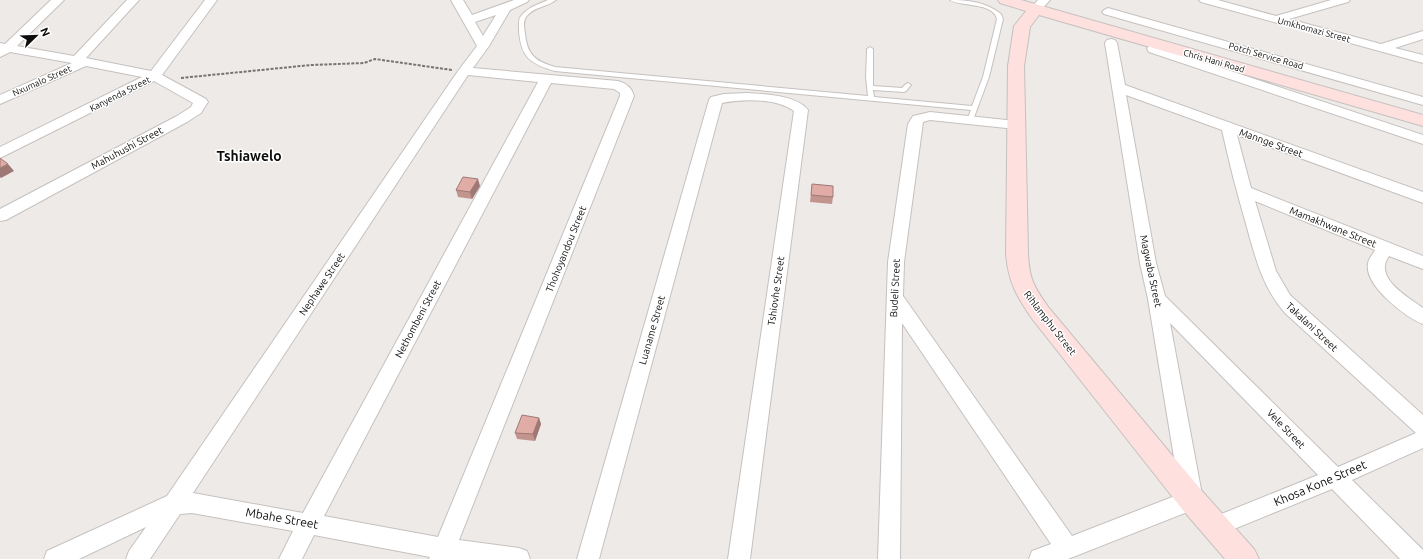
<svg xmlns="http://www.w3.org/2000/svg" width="1423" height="559" font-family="Ubuntu,sans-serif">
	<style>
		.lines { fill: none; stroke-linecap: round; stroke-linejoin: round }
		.lane-casing { stroke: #c5c1bf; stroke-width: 2 }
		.street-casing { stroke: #c5c1bf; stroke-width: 2 }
		.secondary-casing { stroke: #c5c1bf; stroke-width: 2 }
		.path { stroke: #767371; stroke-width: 2; stroke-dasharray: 3 1.5; stroke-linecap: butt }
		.lane { fill: #fff; fill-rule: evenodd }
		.street { fill: #fff; fill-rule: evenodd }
		.secondary { fill: #fee0de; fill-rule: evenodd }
		.wall { fill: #c2948e }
		.shaded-wall { fill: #9e7874 }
		.building { fill: #e1aca5; stroke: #9e7874 }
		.labels { text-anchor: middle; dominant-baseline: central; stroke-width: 3; stroke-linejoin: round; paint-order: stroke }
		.far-street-label { font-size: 9px; fill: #0e0d0c; stroke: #fff }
		.street-label { font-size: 10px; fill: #0e0d0c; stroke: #fff }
		.near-street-label { font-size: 12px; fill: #0e0d0c; stroke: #fff }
		.district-label { font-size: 14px; font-weight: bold; fill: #0e0d0c; stroke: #fff }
	</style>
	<rect width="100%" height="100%" fill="#eeeae7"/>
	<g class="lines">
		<defs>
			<path id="lane" d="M548 0H556C547 7 533 7 526 17 523 21 524 28 525 33 527 55 535 61 555 67L868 96 866 77 867 49 870 47 873 49V86L902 88 906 84 908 83 911 85 906 91 904 92 873 90 874 97 972 106 983 77 997 19C993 2 961 7 950 0 968 0 986 2 1001 14L1003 19 989 77 973 120 970 122 967 120 971 110 555 71C530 64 521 57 519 31 519 25 518 20 521 16 528 7 539 4 548 0Z"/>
			<path id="street" d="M51 0H64L17 46 74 56 127 0H139L86 58 151 71 205 0H217L162 75 206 99 208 102 201 113 187 122 6 220 0 221V209L177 116 191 107 193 103 154 81 0 158V147L142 77 86 66 0 104V95L72 63 10 52 0 57V43L5 44Z
				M451 0H463L472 15 514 0H529L527 2 510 10 489 46 473 68 618 81C626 83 632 88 634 96L459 540 519 548 527 551 530 559H429L430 557 314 535 302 559H279L293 531 192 513 180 514 150 559H126L129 551 146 527 79 559H44L47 551 167 496 458 71 477 46ZM496 15 483 36 475 22ZM468 75 538 82 303 513 193 493ZM551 83 614 89 620 93V96L438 537 324 516Z
				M1038 0H1050L1040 11H1032L1030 9Z
				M1199 0H1218L1276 16 1331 0H1350L1348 2 1289 19 1381 44 1423 31V39L1395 48 1423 55V63L1201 2Z
				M1108 8 1423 97V105L1104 14 1102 12 1104 10Z
				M1111 39 1115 40 1117 43 1125 85 1423 192V203L1237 135 1251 188 1423 256V269L1389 256C1373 278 1408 297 1423 308V324C1406 318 1364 285 1368 264 1368 259 1373 254 1375 250L1255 201 1276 271 1290 295 1423 415V448L1352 480 1423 550V559H1400L1332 489 1217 536 1209 533 1206 526 1209 519 1318 475 1170 323 1203 500 1200 507 1068 559H1029L1032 551 1051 544 902 323 900 559H878L888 262 908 124 913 116 930 112 1016 121 1021 122 1023 125 1021 128 1016 129 930 120 923 122 904 262 903 296 1072 536 1180 494 1148 299 1140 263 1105 43 1107 40ZM1126 95 1222 130C1229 162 1237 193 1246 224 1255 256 1262 287 1285 313L1416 433 1338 467 1165 296 1156 263Z
				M1153 45 1423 135V144L1149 52 1147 49 1149 46Z
				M747 93C764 94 797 95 808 110L750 559H728L794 111C776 98 743 99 722 103L599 559H577L709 100 711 97 724 94Z"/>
			<path id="secondary" d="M998 0H1021L1423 115V126L1039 15 1030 27 1024 66 1028 253C1029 279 1034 287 1049 308L1202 491 1254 549 1259 559H1225L1182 509 1033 320C1017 297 1008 282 1006 253L1008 66 1014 26 1026 11 1000 3Z"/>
		</defs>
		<use href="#lane" class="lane-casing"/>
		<use href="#street" class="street-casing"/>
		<use href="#secondary" class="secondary-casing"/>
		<path class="path" d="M181 78 311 65 364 63 375 59 452 70"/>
		<use href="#lane" class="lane"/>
		<use href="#street" class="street"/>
		<use href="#secondary" class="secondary"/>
	</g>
	<path class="wall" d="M812 184 833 197 832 204 810 202Z
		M480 186 472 199 458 197 456 190Z
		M539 418 541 424 535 441 517 439 515 433Z"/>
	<path class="shaded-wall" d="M8 164 14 171 1 178 0 177V168Z
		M478 179 480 186 472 199 470 192Z
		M539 418 541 424 535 441 533 434Z"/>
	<path class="building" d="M0 158 8 164 0 168Z
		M463 177 478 179 470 192 456 190Z
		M812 184 833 186V197L811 195Z
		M522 415 539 418 533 434 515 433Z"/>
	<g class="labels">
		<g class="far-street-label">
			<text transform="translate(1314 30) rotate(15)">Umkhomazi Street</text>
			<text transform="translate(1266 56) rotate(16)">Potch Service Road</text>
			<text transform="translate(1214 61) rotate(16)">Chris Hani Road</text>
			<text transform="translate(42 81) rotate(-24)">Nxumalo Street</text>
			<text transform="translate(120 94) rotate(-27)">Kanyenda Street</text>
		</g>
		<g class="street-label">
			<text transform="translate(1271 143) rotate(20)">Mannge Street</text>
			<text transform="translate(127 148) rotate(-28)">Mahuhushi Street</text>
			<text transform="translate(1333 227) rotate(22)">Mamakhwane Street</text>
			<text transform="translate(566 249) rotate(-68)">Thohoyandou Street</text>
			<text transform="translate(1151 271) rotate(78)">Magwaba Street</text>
			<text transform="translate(322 284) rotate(-56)">Nephawe Street</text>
			<text transform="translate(895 288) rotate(-87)">Budeli Street</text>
			<text transform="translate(776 291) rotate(-82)">Tshiovhe Street</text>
			<text transform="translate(418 319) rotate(-62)">Nethombeni Street</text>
			<text transform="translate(1050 323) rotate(52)">Rihlamphu Street</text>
			<text transform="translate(1312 327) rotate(43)">Takalani Street</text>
			<text transform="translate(652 330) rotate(-74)">Luaname Street</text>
			<text transform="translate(1286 429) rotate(46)">Vele Street</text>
		</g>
		<g class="near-street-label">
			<text transform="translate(1320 483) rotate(-23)">Khosa Kone Street</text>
			<text transform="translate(282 518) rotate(10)">Mbahe Street</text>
		</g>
		<g class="district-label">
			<text x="249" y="156">Tshiawelo</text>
		</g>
	</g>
	<g transform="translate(36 36) rotate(67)" stroke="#ffffff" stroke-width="3" paint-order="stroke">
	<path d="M0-3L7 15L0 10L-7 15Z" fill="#0e0d0c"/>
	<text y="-6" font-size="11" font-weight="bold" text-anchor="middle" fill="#0e0d0c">N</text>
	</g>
</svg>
